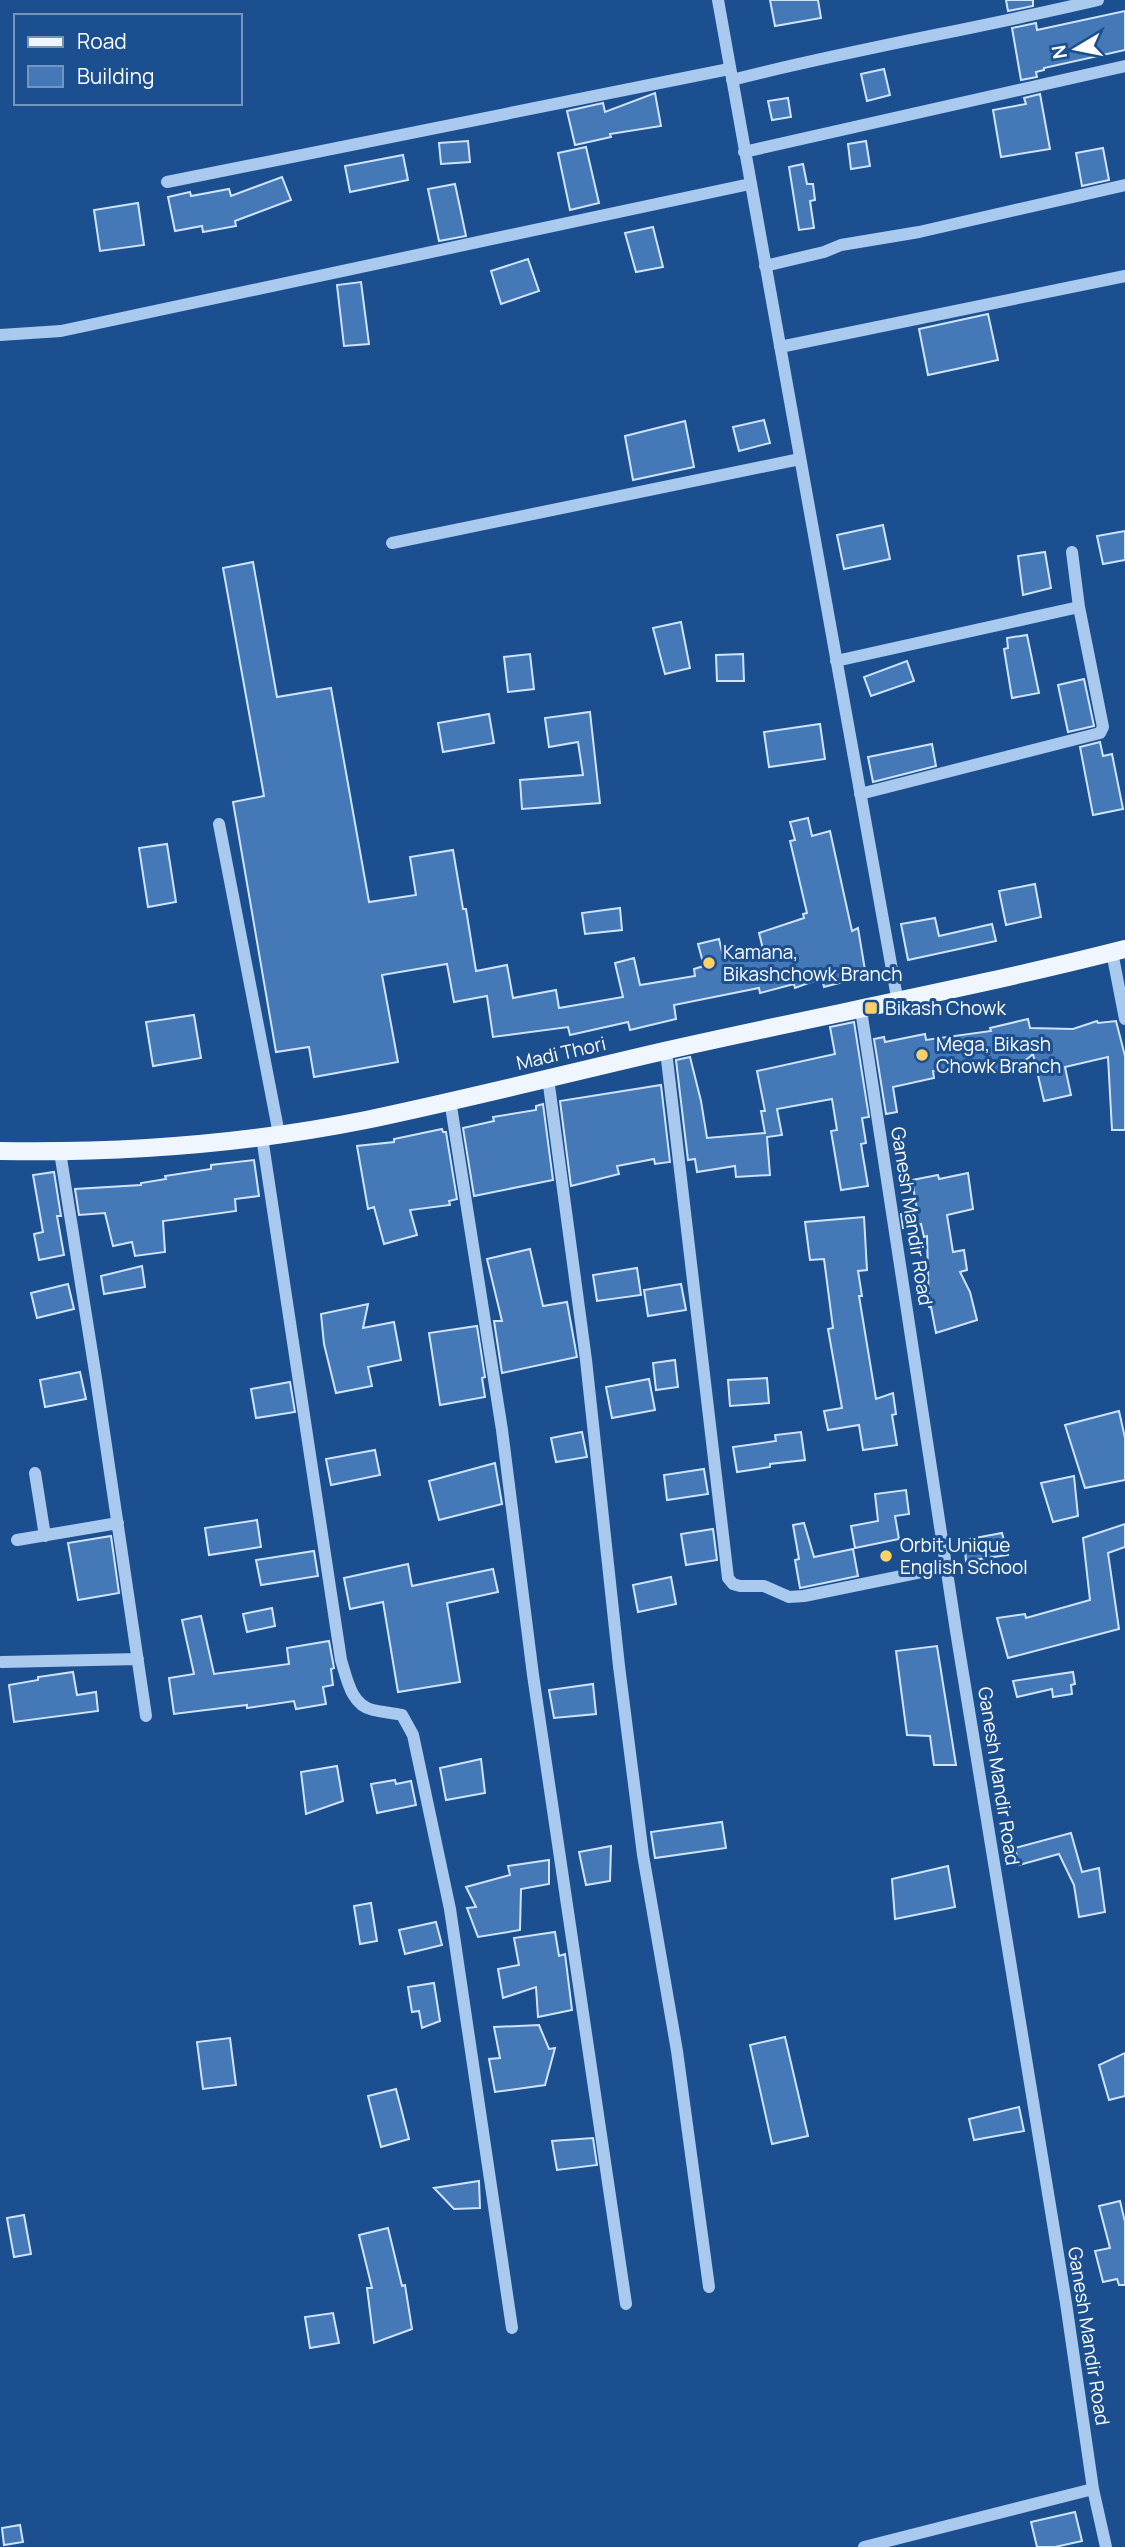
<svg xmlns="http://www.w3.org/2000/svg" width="1125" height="2547" font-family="Manrope,sans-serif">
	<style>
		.building { fill: #4478b7; stroke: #cfe3fa; stroke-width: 2 }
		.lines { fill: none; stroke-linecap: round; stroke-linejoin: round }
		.minor { stroke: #a9c9ee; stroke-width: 12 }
		.major { stroke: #f0f6ff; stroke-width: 18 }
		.poi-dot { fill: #ffd166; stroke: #1b4f8f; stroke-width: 2.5 }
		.labels { text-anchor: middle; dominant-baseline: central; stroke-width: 6; stroke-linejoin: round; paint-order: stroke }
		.poi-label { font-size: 19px; fill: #fff; stroke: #1b4f8f; text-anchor: start }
		.street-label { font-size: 19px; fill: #fff; stroke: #1b4f8f }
	</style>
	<rect width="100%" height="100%" fill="#1b4f8f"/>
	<path class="building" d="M770 0H818L821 18 775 26Z
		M1006 0H1033V6L1008 11Z
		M1125 11V50L1044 68V70L1036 72 1037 77 1021 80 1012 28 1036 23 1037 30Z
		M884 69 890 95 867 101 861 74Z
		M655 93 661 126 610 134 611 137 575 145 567 111 603 103 605 112Z
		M1040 94 1050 149 1001 157 993 110 1026 104 1024 98Z
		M788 98 791 117 772 120 768 101Z
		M468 141 470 162 441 164 439 143Z
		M866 141 870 166 851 169 848 144Z
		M586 147 599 203 570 210 558 153Z
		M1103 148 1109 180 1082 186 1076 153Z
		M403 155 408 180 350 192 345 166Z
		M803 164 807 184H813L815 200 810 201 814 228 799 230 789 167Z
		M282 177 291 200 235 221 236 226 203 232 202 226 175 231 168 197 190 192 191 196 229 189 231 196Z
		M455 184 466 236 439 241 428 189Z
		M138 203 144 245 100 251 94 210Z
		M653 227 663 267 636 272 625 233Z
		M528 259 539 291 501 304 491 271Z
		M361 282 369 344 344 346 337 285Z
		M988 314 998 360 928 375 919 329Z
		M764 420 770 443 739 451 733 427Z
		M685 421 694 467 633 480 625 436Z
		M883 525 890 559 844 569 837 535Z
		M1125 531V560L1103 564 1097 536Z
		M1045 552 1051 588 1023 595 1018 556Z
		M253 562 277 697 331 688 369 902 416 895 410 857 453 850 463 909H466L476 971 507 965 513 998 556 990 559 1008 623 997 615 963 634 958 640 985 695 976 694 969 704 966 698 944 719 939 724 960 763 949 759 933 804 918 803 914 807 913 790 841 795 840 790 822 808 818 812 836 830 831 852 931 858 928 866 976 824 987 822 978 795 988 794 984 760 993 759 988 674 1005 676 1019 630 1030 628 1022 570 1035 568 1027 493 1037 487 996 454 1002 447 964 382 975 398 1062 314 1077 309 1047 276 1052 233 802 264 796 223 568Z
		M681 622 690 668 665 674 653 628Z
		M1027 635 1039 693 1012 698 1004 649 1008 648 1007 638Z
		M530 654 534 689 508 692 504 657Z
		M743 654 744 681H717L716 655Z
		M907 661 914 681 871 696 864 677Z
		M1084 679 1094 726 1068 732 1058 685Z
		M590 712 600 803 522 809 520 780 583 775 578 742 549 747 545 718Z
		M489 714 494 743 443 752 438 723Z
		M820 724 825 759 769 767 764 732Z
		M1100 742 1103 756 1112 754 1123 809 1093 815 1080 747Z
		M932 744 936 766 873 782 868 757Z
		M167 844 176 902 148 907 139 848Z
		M1035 884 1041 917 1006 925 999 891Z
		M620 908 622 930 585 934 582 913Z
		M935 918 939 936 992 924 996 941 908 960 901 924Z
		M194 1015 201 1058 153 1066 146 1022Z
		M1028 1019 1030 1028 1073 1029 1097 1021 1098 1023 1116 1021 1125 1056V1130H1112L1108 1057 1065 1067 1071 1095 1044 1101 1033 1054 1020 1065 989 1074 986 1063 933 1071 934 1078 893 1087 897 1112 886 1114 874 1039 884 1037 885 1042 925 1034 926 1040 991 1031 990 1028Z
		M854 1022 869 1117 862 1118 866 1143 861 1144 868 1186 841 1190 831 1131 837 1130 832 1099 777 1109 782 1135 767 1137 770 1175 736 1177 735 1166 697 1172 695 1159 688 1160 676 1060 690 1057 701 1101 707 1138 765 1133 761 1111H765L757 1071 835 1054 830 1027Z
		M661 1085 670 1162 655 1164 654 1159 617 1166 619 1174 571 1186 560 1101Z
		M543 1104 553 1180 474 1196 463 1128 494 1121 493 1117 536 1110V1106Z
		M442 1129 443 1132H446L457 1199 449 1201 450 1205 410 1210 417 1235 384 1244 374 1207 368 1209 357 1146 394 1142V1139Z
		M254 1160 259 1196 235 1199 236 1211 163 1221 165 1252 135 1256 132 1242 113 1246 105 1213 79 1215 75 1189 141 1185V1183L166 1179 165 1176 211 1169V1165Z
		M54 1172 61 1216H57L64 1255 39 1260 34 1234 43 1232 33 1175Z
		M968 1173 973 1209 947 1215 953 1252 964 1250 967 1270 960 1272 970 1292 977 1320 936 1333 931 1307H929L927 1236 924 1237 921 1224 903 1228 901 1214 917 1210 912 1180 938 1175 939 1179Z
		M864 1217 867 1270 858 1271 862 1296H859L876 1399 893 1393 896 1414 892 1415 897 1445 863 1450 859 1425 828 1430 824 1411 842 1408 828 1329 833 1328 824 1259 810 1260 805 1222Z
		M530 1249 543 1306 567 1302 577 1357 502 1373 494 1321H502L487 1259Z
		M142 1266 145 1287 104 1294 101 1276Z
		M637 1268 641 1295 597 1301 593 1275Z
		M68 1284 74 1309 37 1318 31 1293Z
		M681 1284 686 1310 648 1316 644 1290Z
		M368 1304 363 1328 394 1322 401 1360 368 1367 372 1386 336 1393 324 1344 321 1314Z
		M477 1326 485 1377 482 1378 485 1397 440 1405 429 1333Z
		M675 1360 678 1387 656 1390 653 1363Z
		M80 1372 86 1399 45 1407 40 1380Z
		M767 1378 769 1403 730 1406 728 1380Z
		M649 1379 655 1410 612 1418 606 1387Z
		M290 1382 295 1412 256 1418 251 1389Z
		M1119 1411 1125 1438V1480L1085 1488 1065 1425Z
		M582 1432 587 1457 556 1462 551 1438Z
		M801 1432 805 1460 770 1464V1467L737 1472 733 1447 776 1441 775 1435Z
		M375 1450 380 1475 331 1485 326 1459Z
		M495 1463 502 1504 439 1520 429 1481Z
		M704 1469 708 1494 667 1500 664 1475Z
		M1074 1476 1078 1516 1053 1522 1041 1483Z
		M906 1490 909 1514 895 1516 899 1539 855 1548 851 1526 878 1521 875 1494Z
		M257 1520 261 1547 209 1555 205 1528Z
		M804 1523 814 1557 853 1549 858 1576 800 1588 795 1560 799 1559 793 1525Z
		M1125 1524V1547L1108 1553 1119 1629 1008 1658 997 1618 1025 1614 1026 1618 1090 1600 1083 1538Z
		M713 1529 717 1560 686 1565 681 1534Z
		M1002 1533 1008 1555 966 1561 964 1540Z
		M111 1536 119 1593 78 1600 68 1543Z
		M314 1551 318 1576 261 1585 256 1560Z
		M408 1564 412 1586 493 1569 498 1592 447 1603 460 1682 398 1692 383 1602 350 1609 344 1578Z
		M671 1577 676 1604 638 1612 633 1585Z
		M272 1608 275 1626 247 1632 243 1614Z
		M201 1616 214 1674 289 1664 287 1648 329 1641 334 1668 331 1669 333 1685 323 1687 326 1704 296 1709 294 1701 247 1708V1705L174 1714 169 1678 194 1674 182 1620Z
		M937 1646 956 1765H934L930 1736 907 1735 896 1651Z
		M73 1672 77 1695 96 1692 98 1711 14 1722 9 1685 38 1680V1677Z
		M1073 1672 1075 1684 1071 1685 1072 1694 1053 1697 1052 1689 1017 1697 1013 1681Z
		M593 1684 596 1714 554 1718 549 1690Z
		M481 1759 485 1793 446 1800 440 1768Z
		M337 1766 343 1801 306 1814 301 1772Z
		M395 1780 396 1784 411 1781 416 1805 377 1813 371 1784Z
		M722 1822 726 1848 655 1858 651 1832Z
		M1071 1833 1082 1872 1099 1868 1105 1912 1079 1917 1074 1885 1059 1854 1019 1865 1015 1848Z
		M611 1846 610 1881 586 1885 579 1852Z
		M549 1860V1884L521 1889 520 1930 478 1937 467 1908 476 1907 466 1887 510 1875 508 1866Z
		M948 1866 955 1907 895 1919 892 1879Z
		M371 1903 377 1941 360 1944 354 1906Z
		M436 1922 442 1945 405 1954 399 1930Z
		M555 1932 559 1956 565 1954 572 2010 538 2017 536 1987 503 1998 498 1969 519 1965 514 1938Z
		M434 1983 440 2021 422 2028 419 2011 412 2012 408 1987Z
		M539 2025 549 2049 555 2048 545 2085 495 2092 489 2059 500 2058 494 2027Z
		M785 2037 808 2136 772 2144 750 2045Z
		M230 2038 236 2085 203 2089 197 2042Z
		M1125 2053V2096L1109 2100 1099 2065Z
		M396 2089 409 2139 381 2147 368 2096Z
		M1019 2107 1024 2131 974 2140 969 2119Z
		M593 2138 597 2165 557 2170 552 2141Z
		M479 2181 480 2208 454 2209 434 2188Z
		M1120 2201 1125 2222V2285H1119L1117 2279 1103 2282 1095 2251 1110 2248 1099 2206Z
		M24 2215 31 2254 14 2257 7 2218Z
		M388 2228 402 2286 405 2285 412 2329 374 2343 367 2288H372L359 2235Z
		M333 2313 339 2343 310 2348 305 2317Z
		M1075 2512 1082 2541 1055 2547H1037L1031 2522Z
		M20 2525 23 2542 4 2545 2 2528Z"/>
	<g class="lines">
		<path class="minor" d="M718 0 898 1003
			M732 80C853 49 976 29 1098 0
			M744 152 1125 66
			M167 182 729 69
			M765 266 824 252 841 245 919 232 1125 185
			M0 335 61 331 750 184
			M780 347 1125 276
			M392 543 800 459
			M836 661 1079 607
			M860 794 1100 733 1103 727 1079 607 1072 552
			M219 824 279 1134
			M1112 952 1125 1019
			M861 1010 956 1631 1066 2303 1093 2489 1106 2547
			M666 1051 728 1578 733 1584 740 1586H764L789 1597 804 1596 946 1567
			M548 1078 586 1360 619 1666 643 1855 677 2051 709 2287
			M450 1100 502 1430 533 1675 626 2304
			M262 1137 341 1660C347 1679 351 1705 373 1710 382 1712 392 1713 402 1715L413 1735 450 1909 512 2328
			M60 1152 96 1378 146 1716
			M35 1473 45 1536
			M17 1540 118 1523
			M2 1662 138 1659
			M864 2547 1093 2489"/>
		<path class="major" d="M0 1151C123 1153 246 1144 366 1120 466 1099 565 1074 664 1051 818 1016 972 988 1125 949"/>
	</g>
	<g class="poi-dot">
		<circle cx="709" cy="963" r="7"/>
		<rect x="864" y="1001" width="14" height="14" rx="3.5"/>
		<circle cx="922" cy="1055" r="7"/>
		<circle cx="886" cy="1556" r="7"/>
	</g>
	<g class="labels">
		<g class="poi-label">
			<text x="723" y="952">Kamana,<tspan x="723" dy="22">Bikashchowk Branch</tspan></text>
			<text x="885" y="1008">Bikash Chowk</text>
			<text x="936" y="1044">Mega, Bikash<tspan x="936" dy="22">Chowk Branch</tspan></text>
			<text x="900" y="1545">Orbit Unique<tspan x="900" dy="22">English School</tspan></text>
		</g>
		<g class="street-label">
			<text transform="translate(561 1053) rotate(-13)">Madi Thori</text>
			<text transform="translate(912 1216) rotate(81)">Ganesh Mandir Road</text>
			<text transform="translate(999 1776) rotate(81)">Ganesh Mandir Road</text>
			<text transform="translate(1089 2336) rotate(81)">Ganesh Mandir Road</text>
		</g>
	</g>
	<rect x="14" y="14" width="228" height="91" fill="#1b4f8f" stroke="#7695bc" stroke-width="2"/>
	<rect x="28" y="37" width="35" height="10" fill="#f0f6ff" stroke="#7695bc" stroke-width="2"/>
	<text x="77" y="49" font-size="21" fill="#ffffff">Road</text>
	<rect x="28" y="66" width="35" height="21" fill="#4478b7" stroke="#7695bc" stroke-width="2"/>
	<text x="77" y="84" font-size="21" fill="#ffffff">Building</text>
	<g transform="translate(1076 49) rotate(260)" stroke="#1b4f8f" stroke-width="5" paint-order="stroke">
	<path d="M0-5L12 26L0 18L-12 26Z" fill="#ffffff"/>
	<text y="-10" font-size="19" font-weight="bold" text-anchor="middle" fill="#ffffff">N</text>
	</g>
</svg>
